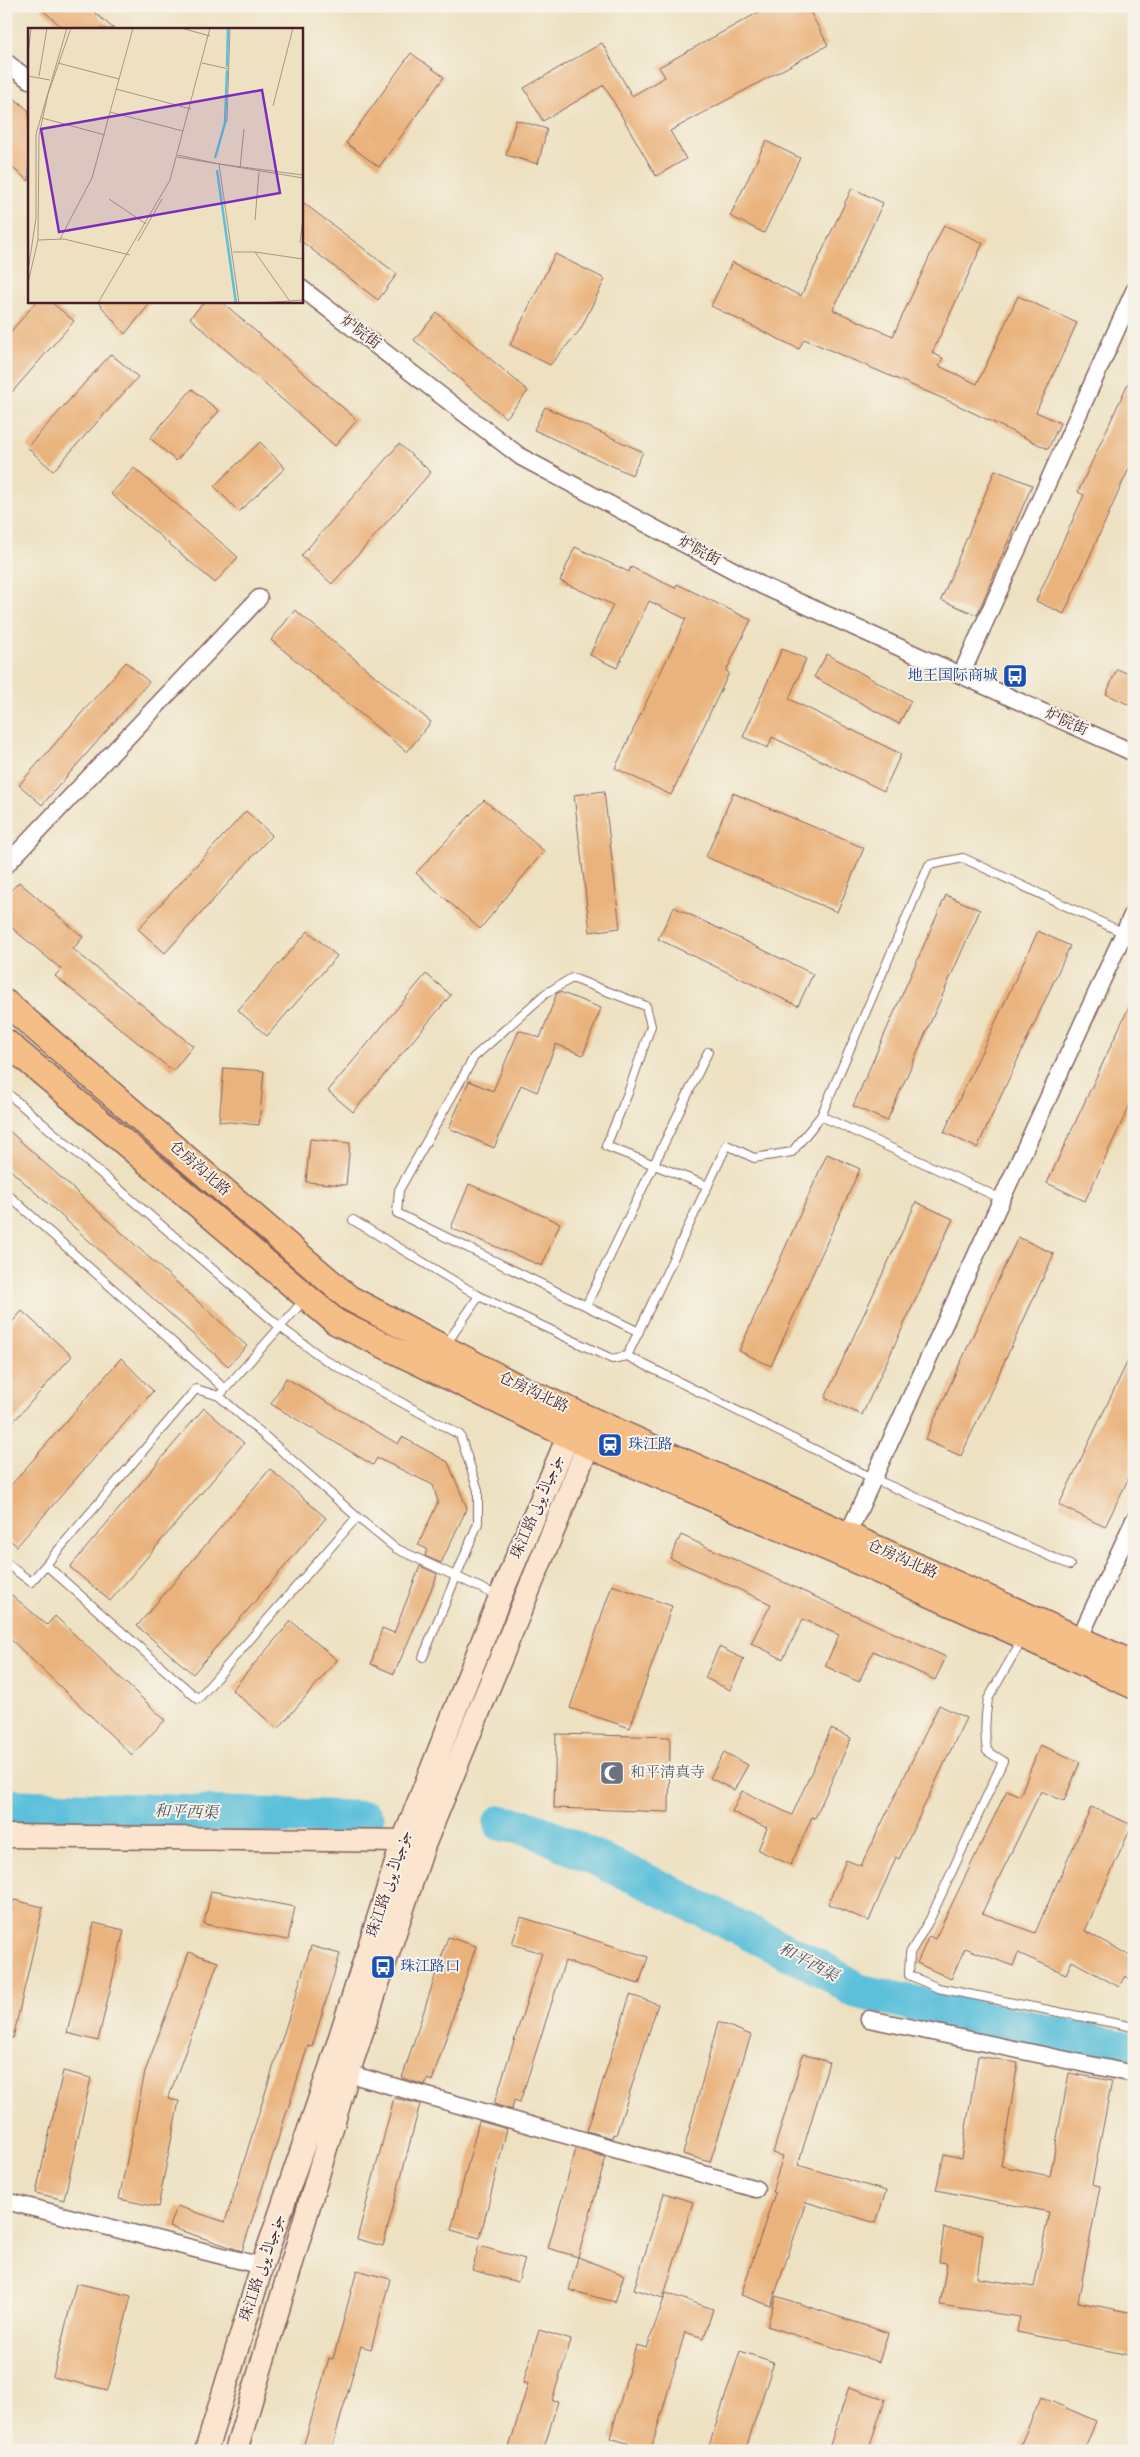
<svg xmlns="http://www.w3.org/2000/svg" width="1140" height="2457" font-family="Vollkorn,Amiri,'Noto Serif SC',serif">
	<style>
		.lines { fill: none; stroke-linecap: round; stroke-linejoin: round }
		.river { stroke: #5cc0da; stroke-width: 36 }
		.building { fill: #eab27c }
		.lane-casing { stroke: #836360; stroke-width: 10 }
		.street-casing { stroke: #836360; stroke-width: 19 }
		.secondary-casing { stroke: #836360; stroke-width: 25 }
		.primary-casing { stroke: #836360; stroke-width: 28 }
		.lane { stroke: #fff; stroke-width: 8 }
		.street { stroke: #fff; stroke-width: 16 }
		.secondary { stroke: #fbe5cf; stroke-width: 22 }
		.primary { stroke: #f6be87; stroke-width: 25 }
		.labels { text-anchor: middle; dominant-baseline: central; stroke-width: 4; stroke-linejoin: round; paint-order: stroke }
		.street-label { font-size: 15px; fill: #4a1f2b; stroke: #f7f3e8 }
		.transit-label { font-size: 15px; fill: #164399; stroke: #f7f3e8; text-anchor: start }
		.worship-label { font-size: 15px; fill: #5b616d; stroke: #f7f3e8; text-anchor: start }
		.water-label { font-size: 16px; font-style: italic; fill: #505768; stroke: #f7f3e8 }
		.inset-river { fill: none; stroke: #5cc0da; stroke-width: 2.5 }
		.inset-road { fill: none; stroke: #ac9385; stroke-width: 1 }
		.view { fill: #7b2cbf; fill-opacity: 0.15; stroke: #7b2cbf; stroke-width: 2.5 }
		.inset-edge { fill: none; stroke: #4a1f2b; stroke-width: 2.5 }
	</style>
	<rect width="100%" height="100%" fill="#f7f3e8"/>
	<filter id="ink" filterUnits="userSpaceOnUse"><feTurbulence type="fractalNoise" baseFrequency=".02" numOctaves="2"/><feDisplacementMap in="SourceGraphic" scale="10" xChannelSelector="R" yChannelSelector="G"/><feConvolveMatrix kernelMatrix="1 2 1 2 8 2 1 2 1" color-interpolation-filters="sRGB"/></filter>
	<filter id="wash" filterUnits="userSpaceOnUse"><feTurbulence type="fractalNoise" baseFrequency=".0096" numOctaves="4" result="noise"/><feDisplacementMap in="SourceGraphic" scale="20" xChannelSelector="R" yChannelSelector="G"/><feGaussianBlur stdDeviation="1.12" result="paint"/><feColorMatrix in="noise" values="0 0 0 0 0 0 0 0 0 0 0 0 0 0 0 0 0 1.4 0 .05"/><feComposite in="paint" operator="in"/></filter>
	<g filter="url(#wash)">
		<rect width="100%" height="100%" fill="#ede1c1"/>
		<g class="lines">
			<path class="river" d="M6 1807 366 1819
				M501 1823 530 1828 656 1886 824 1970 857 1991 1134 2051"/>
		</g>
		<g id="blocks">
			<path class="building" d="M38 6H87L114 29H64Z
				M770 6H807L828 45 670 131 686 159 656 176 604 85 543 121 524 88 602 43 632 96 665 77 659 67Z
				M411 53 444 77 379 167 346 143Z
				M6 91 29 111V181L6 163Z
				M516 120 547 129 538 164 506 155Z
				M766 141 800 158 764 233 730 216Z
				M852 188 883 203 833 310 893 336 944 225 983 243 932 353 943 358 939 366 977 384 1018 296 1077 323 1036 412 1060 423 1048 449 951 402 804 339 799 349 711 306 732 262 801 296Z
				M301 201 397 274 378 300 301 241Z
				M555 254 605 279 580 330 550 365 510 345Z
				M37 301H50L74 321 6 399V337Z
				M97 301H152L125 334Z
				M205 301H221L357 420 335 446 190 318Z
				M437 313 528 391 506 418 414 340Z
				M111 354 138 377 53 471 27 447Z
				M1134 370V457L1064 614 1036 601 1084 495 1078 492Z
				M192 389 219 411 176 461 150 438Z
				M545 407 643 452 632 475 534 430Z
				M260 442 285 468 239 512 214 486Z
				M399 444 431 472 332 584 301 556Z
				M134 468 238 557 215 583 111 494Z
				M995 470 1032 485 977 615 941 600Z
				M575 547 629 572 631 567 675 588 677 584 751 620 726 671 729 673 671 795 615 768 686 619 649 601 617 668 590 655 613 605 560 581Z
				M295 610 431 722 407 752 271 640Z
				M782 649 806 659 789 699 901 754 884 791 772 737 768 748 743 737Z
				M827 654 911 701 899 724 814 677Z
				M126 662 149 682 42 805 19 785Z
				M1117 669 1134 676V707L1106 694Z
				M604 791 620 928 590 932 574 795Z
				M733 793 864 848 837 912 706 857Z
				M484 800 544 851 480 929 416 873Z
				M246 811 272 835 165 953 138 929Z
				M19 882 83 937 73 949 193 1046 173 1071 55 976 61 969 6 923V896Z
				M946 895 980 910 887 1121 853 1106Z
				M674 907 813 974 798 1006 658 939Z
				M308 931 337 956 267 1036 238 1010Z
				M1038 931 1070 946 977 1148 944 1132Z
				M426 974 451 995 353 1112 328 1091Z
				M560 992 601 1008 583 1055 556 1044 537 1092 521 1085 494 1148 449 1128 469 1081 493 1091 519 1030 540 1038 557 993Z
				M1134 996V1096L1085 1201 1047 1183Z
				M224 1068 264 1071 259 1125 219 1121Z
				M6 1128 247 1346 228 1366 6 1166Z
				M310 1139 350 1143 346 1185 306 1182Z
				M827 1154 860 1169 771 1366 739 1351Z
				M469 1184 560 1223 542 1266 451 1228Z
				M916 1202 953 1219 862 1415 825 1398Z
				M1018 1237 1054 1254 961 1456 925 1440Z
				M22 1311 72 1356 6 1430V1329Z
				M1134 1348V1467L1105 1527 1059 1505Z
				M121 1358 153 1391 17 1546 6 1537V1491Z
				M286 1378 398 1444 402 1437 448 1462 467 1508 441 1563 425 1556 427 1549 418 1545 438 1502 433 1485 377 1458 373 1465 271 1404Z
				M204 1408 244 1443 110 1601 70 1567Z
				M270 1469 326 1518 193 1674 137 1626Z
				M681 1535 946 1657 935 1680 873 1651 859 1682 825 1666 839 1635 803 1619 783 1659 751 1643 771 1604 670 1558Z
				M420 1566 437 1574 435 1581 394 1674 371 1664 382 1628 394 1633Z
				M612 1585 672 1606 630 1728 570 1708Z
				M6 1590 47 1625 55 1616 165 1720 132 1755 6 1635Z
				M291 1621 337 1660 278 1729 232 1690Z
				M719 1647 744 1659 730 1690 705 1678Z
				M939 1705 966 1718 899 1859 896 1857 869 1921 828 1904 846 1860 861 1866Z
				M831 1729 851 1738 815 1818 812 1817 791 1865 758 1850 767 1828 732 1812 742 1791 792 1815Z
				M556 1734 670 1737 669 1812 554 1808Z
				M1040 1745 1080 1762 1064 1801 1041 1791 982 1913 1035 1933 1091 1807 1132 1825 1085 1931 1134 1958V1981L1125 1976 1119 1987 1072 1961 1066 1974 1018 1953 1013 1966 965 1948 951 1979 917 1963 929 1936 935 1939 1007 1790 1020 1796Z
				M724 1752 748 1765 734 1790 710 1778Z
				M211 1891 295 1907 288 1940 204 1924Z
				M14 1900 43 1907 13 2038 6 2037V1931Z
				M521 1917 648 1957 639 1984 565 1961 520 2102 514 2100 512 2110 494 2104 542 1953 512 1944Z
				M94 1923 124 1930 98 2041 67 2033Z
				M448 1937 476 1946 432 2081 427 2079 425 2085 402 2078Z
				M311 1946 340 1954 312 2047 308 2046 242 2251 170 2227 177 2206 225 2222Z
				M189 1952 218 1962 168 2099 179 2101 158 2207 119 2199 145 2072Z
				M630 1995 658 2004 616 2135 613 2134 612 2138 587 2131Z
				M718 2022 751 2035 710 2162 683 2154Z
				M803 2054 829 2062 798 2165 886 2191 876 2223 806 2202 771 2306 741 2295 775 2193 772 2192 783 2156 773 2153Z
				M978 2056 1018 2063 1001 2166 1050 2176 1069 2073 1112 2081 1092 2184 1100 2186 1078 2302 1134 2313V2356L1017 2332 1020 2317 940 2305 947 2263 939 2262 944 2228 983 2234 977 2278 1034 2287 1049 2212 936 2190 944 2154 961 2158Z
				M63 2071 91 2078 64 2200 36 2193Z
				M394 2098 420 2104 383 2246 357 2239Z
				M479 2121 507 2129 480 2238 451 2230Z
				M576 2149 606 2157 578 2257 548 2248Z
				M664 2193 693 2202 663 2298 634 2289Z
				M479 2246 525 2259 518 2282 472 2270Z
				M578 2257 624 2275 615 2302 569 2290Z
				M357 2270 390 2279 371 2349 361 2346 331 2451H302L329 2358 333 2359Z
				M76 2283 131 2296 108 2390 53 2377Z
				M666 2293 713 2309 704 2338 685 2332 651 2450 610 2438 636 2345 647 2348Z
				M776 2296 888 2333 879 2362 767 2326Z
				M539 2330 571 2340 552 2400 558 2401 543 2451H508L528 2384 523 2383Z
				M740 2351 774 2362 745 2451H722L709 2446Z
				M849 2387 885 2399 868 2451H828Z
				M1041 2397 1096 2421 1084 2451H1018Z"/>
		</g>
	</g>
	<g filter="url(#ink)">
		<use href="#blocks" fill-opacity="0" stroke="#836360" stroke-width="1"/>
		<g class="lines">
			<defs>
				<path id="lane" d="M6 1092 280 1327 327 1361 460 1435 478 1490V1523L423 1657
					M6 1193 225 1389
					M1002 1199 821 1116 929 865 963 858 1124 933
					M353 1220 479 1296 612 1359 627 1356 727 1145 754 1158 792 1152 821 1116
					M304 1300 219 1396 357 1517 395 1548 498 1596
					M586 1306 708 1052
					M639 1332 397 1213 399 1190 474 1057 545 994 572 978 646 1006 651 1026 628 1093 606 1146 708 1186
					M445 1346 479 1296
					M627 1356 872 1478 1070 1565
					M6 1563 31 1582 196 1389 219 1396
					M46 1565 198 1699 357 1517
					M1023 1638 988 1699C985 1717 984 1733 987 1751L1003 1761 930 1919 910 1953 909 1975 938 1988 1134 2027"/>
				<path id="street" d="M6 62 29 80
					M301 288 521 457 763 586 1134 753
					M961 675 1134 291
					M6 865 259 598
					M847 1536 1134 911
					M1075 1648 1134 1520
					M869 2019 1134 2074
					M339 2071 756 2189
					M6 2201 262 2266"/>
				<path id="secondary" d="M6 1836 403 1841 415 1843
					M206 2451 262 2266 330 2068 403 1841 500 1597 575 1420
					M236 2451 348 2074 424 1845 595 1429"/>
				<path id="primary" d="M6 1003 349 1298 516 1386 1134 1664
					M6 1042 336 1322 588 1445 839 1553 1134 1686"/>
			</defs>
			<use href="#lane" class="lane-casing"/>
			<use href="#street" class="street-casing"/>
			<use href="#secondary" class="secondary-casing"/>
			<use href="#primary" class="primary-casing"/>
			<use href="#lane" class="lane"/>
			<use href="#street" class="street"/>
			<use href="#secondary" class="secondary"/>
			<use href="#primary" class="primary"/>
		</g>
	</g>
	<defs>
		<symbol id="bus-square" viewBox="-11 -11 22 22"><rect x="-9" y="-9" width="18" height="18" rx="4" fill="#1a4fb4" stroke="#f7f3e8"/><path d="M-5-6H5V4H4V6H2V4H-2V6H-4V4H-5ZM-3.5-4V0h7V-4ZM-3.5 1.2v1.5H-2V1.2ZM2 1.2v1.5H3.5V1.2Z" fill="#fff"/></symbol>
		<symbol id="station-square" viewBox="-11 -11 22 22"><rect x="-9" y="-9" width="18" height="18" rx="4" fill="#1a4fb4" stroke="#f7f3e8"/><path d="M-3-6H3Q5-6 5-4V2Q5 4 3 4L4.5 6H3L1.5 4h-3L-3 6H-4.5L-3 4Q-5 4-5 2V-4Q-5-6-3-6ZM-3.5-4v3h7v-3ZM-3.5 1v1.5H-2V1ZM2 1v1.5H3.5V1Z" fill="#fff"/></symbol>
		<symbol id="mosque-square" viewBox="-11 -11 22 22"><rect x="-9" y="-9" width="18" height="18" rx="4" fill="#6b7280" stroke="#f7f3e8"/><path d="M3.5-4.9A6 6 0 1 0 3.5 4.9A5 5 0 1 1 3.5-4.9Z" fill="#fff"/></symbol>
	</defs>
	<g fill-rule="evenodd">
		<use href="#bus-square" x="1001" y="662" width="28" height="28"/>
		<use href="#station-square" x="596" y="1431" width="28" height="28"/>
		<use href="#mosque-square" x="598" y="1759" width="28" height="28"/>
		<use href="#bus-square" x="369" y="1953" width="28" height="28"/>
	</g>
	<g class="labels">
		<g class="street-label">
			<text transform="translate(360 333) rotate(37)">炉院街</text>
			<text transform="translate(699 552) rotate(28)">炉院街</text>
			<text transform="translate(1066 723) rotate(24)">炉院街</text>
			<text transform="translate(199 1169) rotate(41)">仓房沟北路</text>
			<text transform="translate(533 1393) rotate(25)">仓房沟北路</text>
			<text transform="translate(538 1507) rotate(-67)">珠江路 جۇجياڭ يولى</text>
			<text transform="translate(902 1560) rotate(24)">仓房沟北路</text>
			<text transform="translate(390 1884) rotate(-72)">珠江路 جۇجياڭ يولى</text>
			<text transform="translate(263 2268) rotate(-72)">珠江路 جۇجياڭ يولى</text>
		</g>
		<g class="transit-label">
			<text x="998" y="676" text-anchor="end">地王国际商城</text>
			<text x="628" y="1445">珠江路</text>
			<text x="400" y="1967">珠江路口</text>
		</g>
		<g class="worship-label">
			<text x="630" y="1773">和平清真寺</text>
		</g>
		<g class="water-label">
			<text transform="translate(186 1813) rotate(2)">和平西渠</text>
			<text transform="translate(808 1963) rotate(28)">和平西渠</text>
		</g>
	</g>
	<g transform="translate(28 28)">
		<rect width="275" height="275" fill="#ede1c1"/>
		<path class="inset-river" d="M199 39 200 0M187 130 197 95 199 42M189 142 208 275"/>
		<path class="inset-road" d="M153 0 182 8M0 28 3 0M30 35 91 51M174 35 201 41M0 48 22 52M11 48 19 0M88 61 163 81M245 78 265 0M82 84 155 103M14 90 77 107M199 94 202 0M150 127 191 136 275 147M149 129 275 150M191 136 211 275M212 140 216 101M81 171 118 196M227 192 231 144M32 211 64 150 105 0M10 212 36 211 102 227M110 213 134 171M272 215 275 191M205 224H227L263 275M227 224 275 231M0 243 8 190V106L39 0M0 255 10 212 11 107 20 66 43 0M70 275 142 152 182 0M232 275 275 272"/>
		<path class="view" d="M234 62 252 165 31 204 13 101Z"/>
		<rect width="275" height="275" class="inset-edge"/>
	</g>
	<rect width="1140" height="2457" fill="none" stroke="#f7f3e8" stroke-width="25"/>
</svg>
